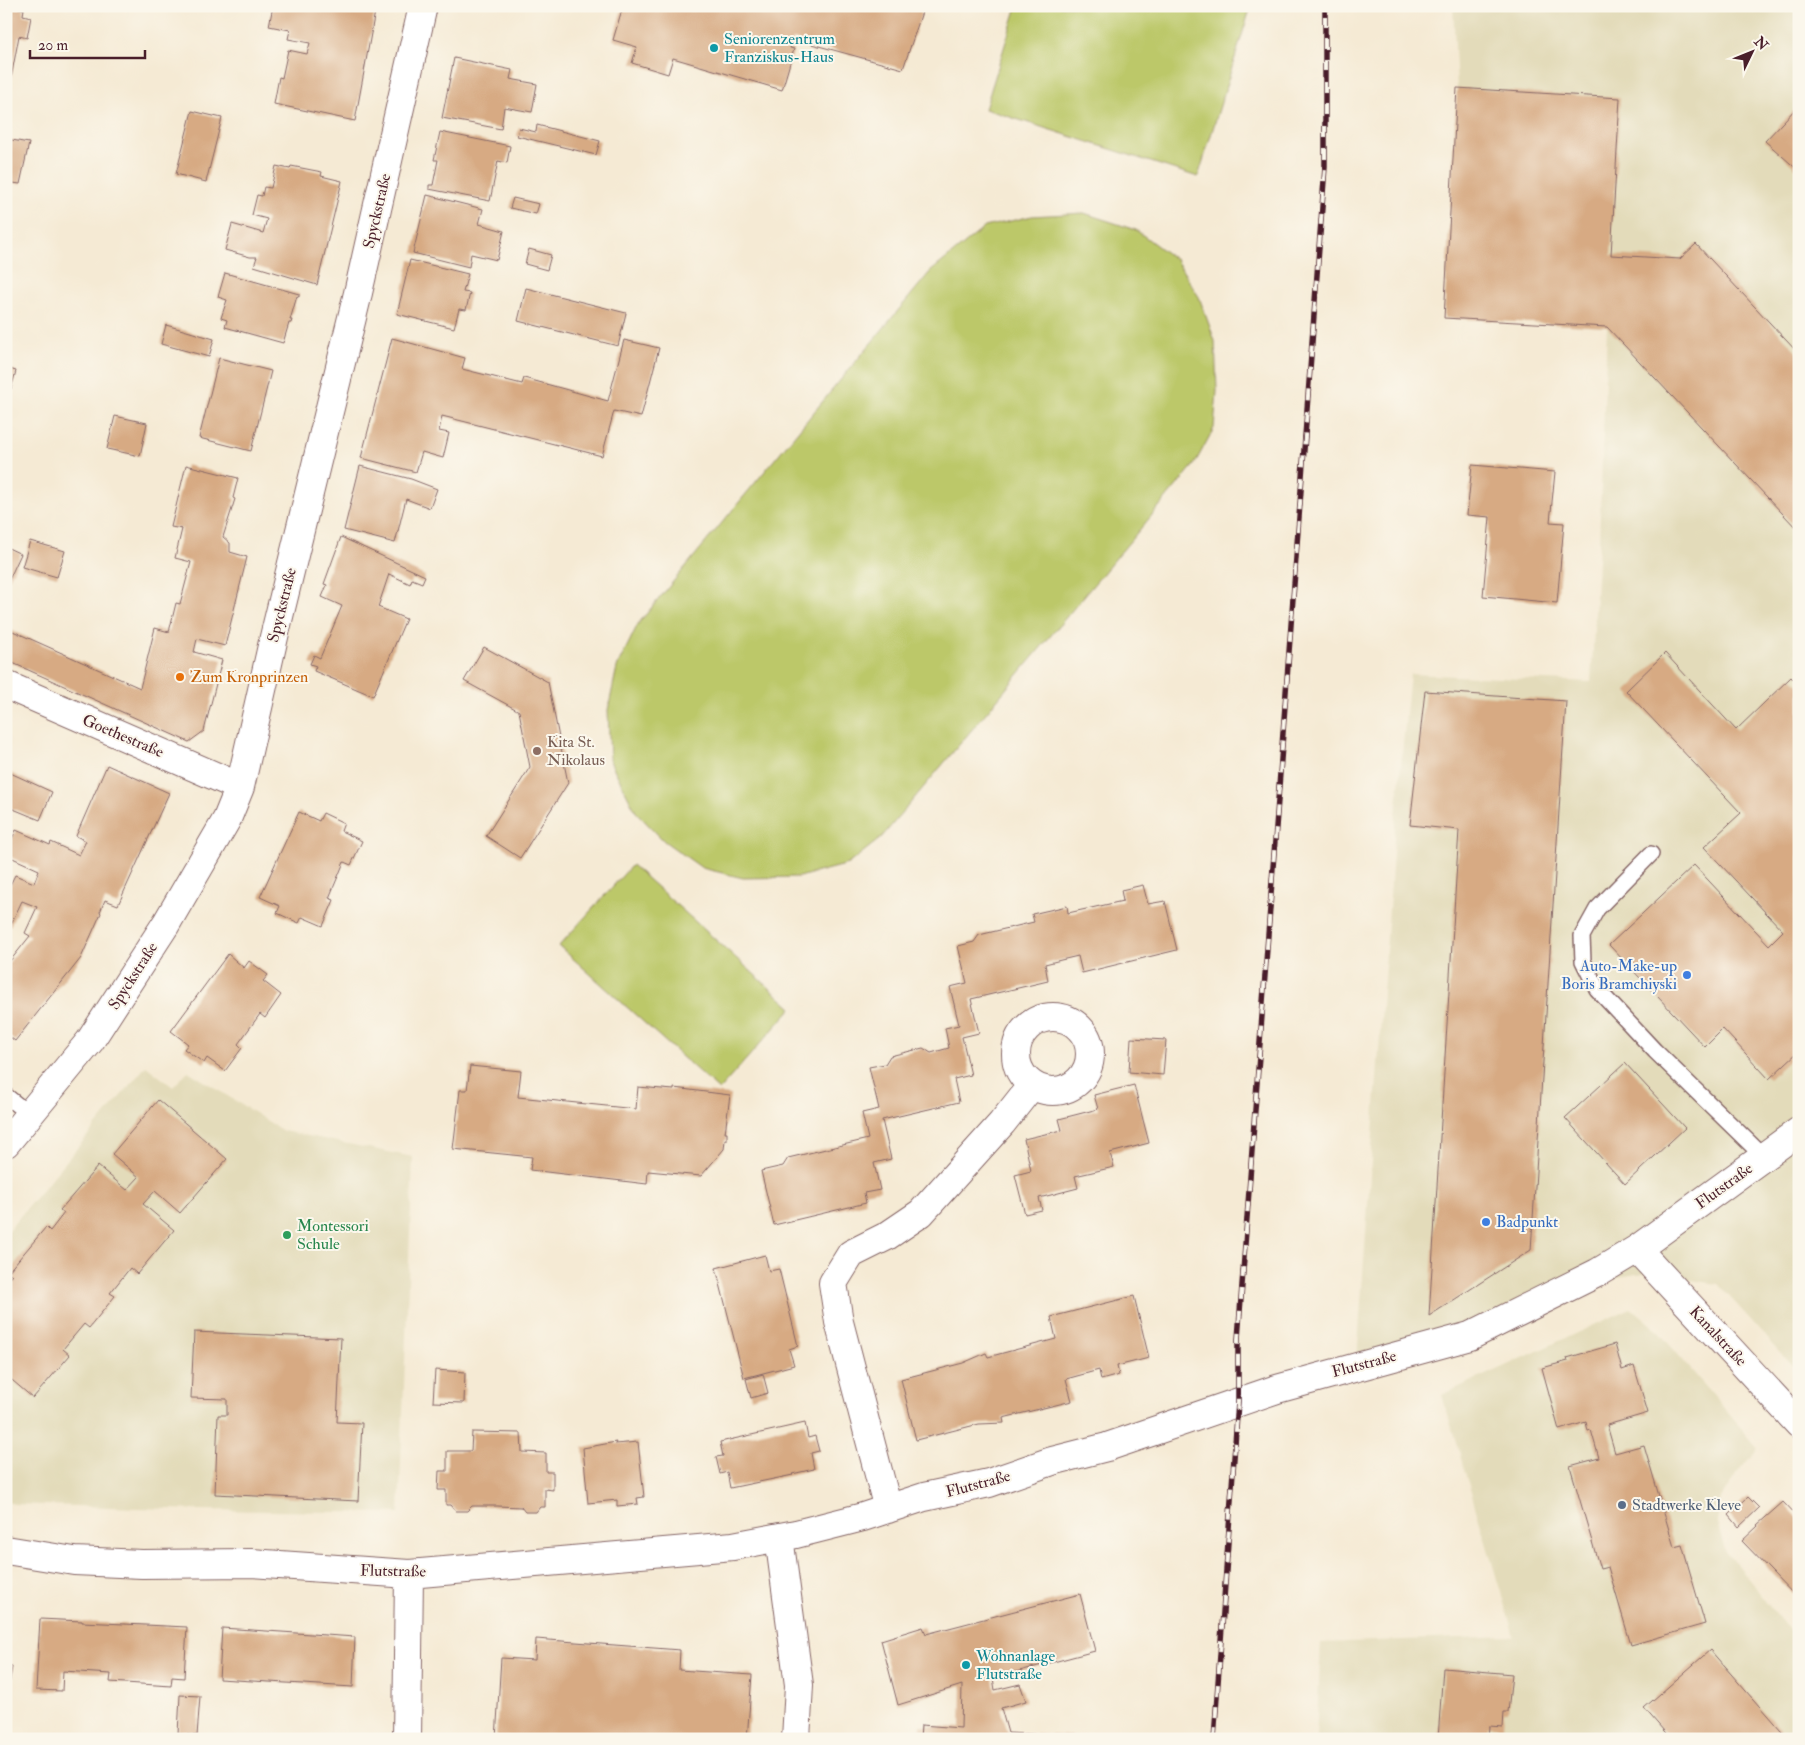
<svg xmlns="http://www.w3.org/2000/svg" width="1805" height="1745" font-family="'IM FELL Double Pica',serif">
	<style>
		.built { fill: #e3dbba }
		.green { fill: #bcc869; stroke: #83744a }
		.building { fill: #d7aa83 }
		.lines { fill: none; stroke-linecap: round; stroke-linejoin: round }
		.service-casing { stroke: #866666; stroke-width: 18 }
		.minor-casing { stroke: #866666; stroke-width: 30 }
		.service { stroke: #fff; stroke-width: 15 }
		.minor { stroke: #fff; stroke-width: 28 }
		.rail-casing { stroke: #4a1f2b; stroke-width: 5.5 }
		.rail { stroke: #fbf7ec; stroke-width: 4; stroke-dasharray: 11; stroke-linecap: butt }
		.culture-dot { fill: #0f9aa8; stroke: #fbf7ec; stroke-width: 2 }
		.food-dot { fill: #e8710a; stroke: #fbf7ec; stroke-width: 2 }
		.education-dot { fill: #8d6e63; stroke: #fbf7ec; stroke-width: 2 }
		.shop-dot { fill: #3f7fe0; stroke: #fbf7ec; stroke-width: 2 }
		.leisure-dot { fill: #2e9e5b; stroke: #fbf7ec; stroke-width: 2 }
		.service-dot { fill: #5c6f8a; stroke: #fbf7ec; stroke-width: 2 }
		.labels { text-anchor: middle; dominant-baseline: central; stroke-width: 4; stroke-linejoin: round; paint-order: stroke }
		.culture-label { font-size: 16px; fill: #0d838f; stroke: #fbf7ec; text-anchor: start }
		.street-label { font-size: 16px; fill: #4a1f2b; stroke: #fbf7ec }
		.food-label { font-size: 16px; fill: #c56008; stroke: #fbf7ec; text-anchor: start }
		.education-label { font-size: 16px; fill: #785e54; stroke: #fbf7ec; text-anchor: start }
		.shop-label { font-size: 16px; fill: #366cbe; stroke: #fbf7ec; text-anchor: end }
		.leisure-label { font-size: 16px; fill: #27864d; stroke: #fbf7ec; text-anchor: start }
		.service-label { font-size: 16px; fill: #4e5e75; stroke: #fbf7ec; text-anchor: start }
	</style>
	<rect width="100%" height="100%" fill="#fbf7ec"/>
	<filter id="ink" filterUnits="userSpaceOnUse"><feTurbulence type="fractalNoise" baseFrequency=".02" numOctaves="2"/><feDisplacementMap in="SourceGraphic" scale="10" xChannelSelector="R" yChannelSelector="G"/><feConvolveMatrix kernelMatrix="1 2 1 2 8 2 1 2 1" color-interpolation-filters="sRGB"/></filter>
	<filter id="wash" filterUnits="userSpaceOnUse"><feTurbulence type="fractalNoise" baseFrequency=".0096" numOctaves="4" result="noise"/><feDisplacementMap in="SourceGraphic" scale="20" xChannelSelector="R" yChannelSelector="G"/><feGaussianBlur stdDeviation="1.12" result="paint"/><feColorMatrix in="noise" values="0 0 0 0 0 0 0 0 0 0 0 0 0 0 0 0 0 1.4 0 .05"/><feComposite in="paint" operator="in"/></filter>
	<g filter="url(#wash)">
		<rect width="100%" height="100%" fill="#f5ead4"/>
		<path class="built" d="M1453 6H1799V1373L1718 1284 1644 1273 1574 1284 1465 1338 1357 1359 1395 825 1410 674 1591 682 1599 544 1607 327 1444 318 1457 88Z
			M146 1066 173 1087 188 1071 283 1131 413 1157 399 1513 200 1510 15 1504 6 1502V1233Z
			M1631 1308 1657 1330 1758 1448 1734 1477 1721 1498 1717 1522 1725 1550 1799 1642V1739H1316L1321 1643 1514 1636 1442 1395Z"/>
		<path class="green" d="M1017 6H1251L1198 177 985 109Z
			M1084 213 1136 230 1176 260 1199 297 1215 341 1217 391 1214 428 1194 465 881 838 848 864 799 877 743 878 702 868 664 841 636 812 610 761 608 710 617 667 638 624 930 272 985 227 1032 216Z
			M632 865 792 1008 719 1090 559 946Z"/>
		<g id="blocks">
			<path class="building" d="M6 6 24 9 23 15 31 17 27 38 19 36 11 78 6 77Z
				M273 6H376L355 121 274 104 279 77 282 78 288 50 307 54 310 43 288 39 290 30 269 26Z
				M623 6H924L903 69 793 39 790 48 794 49 782 90 673 58 668 74 632 63 637 47 613 40Z
				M454 58 512 70 510 79 537 84 532 112 504 107 501 129 442 118Z
				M1457 88 1620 98 1611 255 1680 259 1696 244 1799 354V531L1607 327 1444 318Z
				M1799 105V171L1765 141Z
				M192 111 222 118 206 182 176 174Z
				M537 125 600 141 596 155 517 136 519 128 536 132Z
				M440 132 510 146 507 163 498 161 490 201 429 189V185H433L438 160H434Z
				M6 139 29 143 20 184 6 182Z
				M276 166 290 169 291 166 322 172 321 176 342 181 317 285 254 266 257 257H250L225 250 232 224 263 233 267 219 252 215 257 195 262 196 264 187 271 188Z
				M427 195 483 209 479 224 504 231 497 260 471 254 469 267 413 253Z
				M513 198 539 204 536 214 510 208Z
				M529 249 551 255 547 270 525 264Z
				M410 260 468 274 463 292 470 293 466 310 459 309 454 328 397 314Z
				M225 273 299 294V297L297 296 290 320H292L291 323H289L283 343 225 327 227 320 221 318 227 300 218 297Z
				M526 288 626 313 618 346 518 321Z
				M166 325 214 339 209 357 161 344Z
				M392 338 465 358 462 369 522 384 524 378 608 401 624 340 659 348 641 417 614 411 602 456 442 416 439 431 449 433 443 458 422 452 416 472 361 458Z
				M219 358 271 371 251 451 199 438Z
				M6 368 16 371 11 389 6 388Z
				M115 416 147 423 140 456 107 449Z
				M186 465 238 478 233 498 235 499 223 537 230 543V552L247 557 225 646 197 639 194 652 222 660 204 731 189 742 6 660V628L140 688 155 628 169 632 176 603 180 604 191 562 175 558 182 529 171 527Z
				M1472 465 1555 472 1550 522 1564 523 1557 603 1483 596 1490 517 1467 515Z
				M360 466 411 479 437 489 430 508 406 499 395 543 344 530Z
				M341 537 425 576 422 583 412 579 410 584 389 574 378 607 406 619 373 696 314 671 316 666 310 664 314 655 320 658 342 606 322 597 327 585 324 584Z
				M30 541 65 551 57 577 22 567Z
				M6 547 21 554 6 586Z
				M484 647 548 682 568 783 520 858 486 836 530 767 519 711 464 681Z
				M1665 653 1736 730 1791 677 1799 685V1051L1769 1079 1723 1029 1705 1047 1609 945 1694 865 1769 945 1783 931 1704 847 1741 813 1626 691Z
				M1425 691 1566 701 1531 1250 1429 1316 1459 830 1410 825Z
				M107 765 169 793 118 905 105 900 100 912 101 913 81 958 15 1041 6 1034V966L30 936 25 933 37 907 22 901 10 926 6 925V893L15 875 34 883 39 870 6 855V852L16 830 50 845 51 842 79 855 86 841 76 836Z
				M6 771 52 792 40 820 6 806Z
				M299 812 319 821 323 813 344 823 341 831 362 841 351 865 344 862 329 898 334 900 323 926 302 917 299 923 277 913 280 906 260 897Z
				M1143 885 1148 904 1165 901 1177 950 1082 973 1078 956 1061 960 1045 964 1048 981 971 999 979 1033 962 1037 971 1075 954 1079 959 1102 882 1120 891 1159 874 1163 880 1190 864 1193 866 1203 774 1225 761 1171 783 1166 788 1158 868 1139 862 1113 879 1109 869 1067 885 1064 890 1056 923 1048 931 1053 949 1048 945 1028 959 1025 950 987 967 983 958 946 974 942 979 935 1034 922 1032 914 1067 906 1068 913 1123 901 1121 890Z
				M228 954 244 968 249 961 268 975 263 981 281 995 265 1018 260 1014 238 1044 242 1048 225 1071 207 1058 204 1063 184 1049 188 1044 171 1031Z
				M1131 1038 1166 1040 1163 1075 1129 1072Z
				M1625 1063 1685 1128 1625 1184 1565 1118Z
				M470 1066 521 1071 518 1097 636 1109 638 1087 674 1090V1088L730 1095 725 1133H727V1140H725L724 1149 701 1176 648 1171 647 1184 530 1170 532 1157 453 1149 460 1090H467Z
				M1134 1085 1149 1143 1110 1153 1114 1167 1075 1176 1078 1188 1039 1198 1042 1210 1025 1214 1015 1175 1031 1171 1024 1139 1062 1130 1059 1119 1098 1109 1094 1095Z
				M158 1100 227 1159 180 1213 155 1191 143 1204 174 1230 137 1274 130 1268 110 1293 115 1296 89 1328 84 1324 63 1349 70 1355 33 1398 6 1375V1282L12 1275 8 1272 46 1227 50 1231 64 1213 60 1210 98 1166 127 1190 139 1177 112 1154Z
				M765 1255 769 1271 779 1269 798 1346 789 1349 794 1365 744 1378 716 1268Z
				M1134 1296 1149 1358 1117 1366 1119 1375 1101 1380 1099 1370 1066 1379 1072 1401 1003 1418 1004 1423 979 1424 916 1440 901 1379 963 1363 986 1353 988 1357 1056 1339 1051 1317Z
				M194 1332 341 1338 337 1422 362 1423 358 1501 215 1494 218 1415H227V1399L191 1398Z
				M1615 1344 1622 1370 1634 1366 1648 1413 1607 1425 1615 1453 1644 1445 1674 1547 1682 1545 1705 1624 1631 1645 1608 1567 1600 1569 1570 1466 1599 1458 1591 1430 1588 1431 1586 1422 1559 1430 1542 1368 1568 1361 1567 1358Z
				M435 1370 465 1372 464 1403 433 1402Z
				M763 1374 768 1393 751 1398 746 1379Z
				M805 1423 808 1438 815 1436 819 1451 811 1453 814 1469 792 1474 793 1475 730 1488 727 1472 720 1474 716 1457 723 1456 720 1442Z
				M472 1432 521 1433 522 1452 546 1453V1472H553V1490L545 1489V1507H540L536 1512H525L521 1507 497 1506H472L467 1511H456L451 1505H446V1490H438L439 1471H447V1451H471Z
				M616 1442 615 1444 638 1442 644 1497 637 1498 638 1504 617 1506V1500L588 1503 583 1448Z
				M1748 1497 1759 1508 1739 1527 1729 1515Z
				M1783 1502 1799 1519V1600L1742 1541 1758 1526 1757 1525Z
				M1080 1594 1095 1651 993 1678 995 1690 1020 1684 1026 1701 1001 1708 1008 1733 1087 1737V1739H920L921 1725 961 1728 962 1685 898 1705 881 1640 923 1627 926 1634Z
				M40 1619 82 1621V1622L187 1627 184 1678 172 1677 171 1686 110 1682 111 1674 63 1671 62 1691 36 1690Z
				M222 1628 355 1637 353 1687 219 1679Z
				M536 1639 680 1650 679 1670 752 1675 747 1739H496L501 1658 535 1660Z
				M1710 1650 1788 1739H1671L1644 1708Z
				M6 1665 12 1667 7 1698H6Z
				M1443 1668 1512 1674 1508 1712H1504L1503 1727 1489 1726 1488 1739H1438Z
				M180 1695 200 1696 197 1736 178 1734Z"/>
		</g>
	</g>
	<g filter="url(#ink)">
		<use href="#blocks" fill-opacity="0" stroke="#866666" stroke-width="1"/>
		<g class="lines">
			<defs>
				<path id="service" d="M1651 854 1597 909 1582 936 1583 961 1597 989 1655 1051 1764 1157
					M6 1096 30 1115"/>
				<path id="minor" d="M6 685 240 787
					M1016 1054a37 37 0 1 1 74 0a37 37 0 1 1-74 0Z
					M6 1143 90 1041 166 924 227 819 240 787 274 637 358 293 423 6
					M1637 1249 1799 1424
					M888 1509 839 1322 833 1283 851 1254 887 1236 921 1213 1002 1123 1032 1085
					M779 1537 799 1685 796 1739
					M6 1550 74 1561 142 1564 251 1563 409 1574 733 1546 796 1534 863 1517 924 1497 989 1483 1052 1461 1107 1447 1277 1389 1470 1336 1597 1273 1637 1249 1799 1131
					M407 1739 409 1574"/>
			</defs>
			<use href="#service" class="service-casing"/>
			<use href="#minor" class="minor-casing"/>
			<use href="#service" class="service"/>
			<use href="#minor" class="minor"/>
			<defs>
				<path id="rail" d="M1214 1739 1238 1402V1339L1325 167V6"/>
			</defs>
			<use href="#rail" class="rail-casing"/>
			<use href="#rail" class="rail"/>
		</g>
	</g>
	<g class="culture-dot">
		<circle cx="714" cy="48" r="5"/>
		<circle cx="966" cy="1665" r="5"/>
	</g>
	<circle class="food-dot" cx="180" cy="677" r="5"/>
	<circle class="education-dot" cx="537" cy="751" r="5"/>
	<g class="shop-dot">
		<circle cx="1687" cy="975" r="5"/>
		<circle cx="1486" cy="1222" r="5"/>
	</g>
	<circle class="leisure-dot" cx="287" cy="1235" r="5"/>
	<circle class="service-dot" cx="1622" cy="1505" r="5"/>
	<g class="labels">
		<g class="culture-label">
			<text x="724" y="39">Seniorenzentrum<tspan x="724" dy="18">Franziskus-Haus</tspan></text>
			<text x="976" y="1656">Wohnanlage<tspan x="976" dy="18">Flutstraße</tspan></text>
		</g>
		<g class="street-label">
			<text transform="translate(377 211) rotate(-77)">Spyckstraße</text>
			<text transform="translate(282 605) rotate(-76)">Spyckstraße</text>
			<text transform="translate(123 736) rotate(23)">Goethestraße</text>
			<text transform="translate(133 976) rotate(-57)">Spyckstraße</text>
			<text transform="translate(1724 1186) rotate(-36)">Flutstraße</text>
			<text transform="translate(1718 1336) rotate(47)">Kanalstraße</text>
			<text transform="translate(1364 1364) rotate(-15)">Flutstraße</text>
			<text transform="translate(978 1484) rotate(-15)">Flutstraße</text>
			<text transform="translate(393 1571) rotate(1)">Flutstraße</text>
		</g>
		<g class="food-label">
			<text x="190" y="677">Zum Kronprinzen</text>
		</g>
		<g class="education-label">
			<text x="547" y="742">Kita St.<tspan x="547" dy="18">Nikolaus</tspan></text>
		</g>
		<g class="shop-label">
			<text x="1677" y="966">Auto-Make-up<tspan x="1677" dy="18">Boris Bramchiyski</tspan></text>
			<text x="1496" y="1222" text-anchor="start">Badpunkt</text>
		</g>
		<g class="leisure-label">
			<text x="297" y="1226">Montessori<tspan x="297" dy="18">Schule</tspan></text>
		</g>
		<g class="service-label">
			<text x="1632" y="1505">Stadtwerke Kleve</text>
		</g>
	</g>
	<rect width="1805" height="1745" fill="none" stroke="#fbf7ec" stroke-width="25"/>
	<g transform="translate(1752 52) rotate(47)" stroke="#fbf7ec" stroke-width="4" paint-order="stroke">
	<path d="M0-4L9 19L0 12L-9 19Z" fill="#4a1f2b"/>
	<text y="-8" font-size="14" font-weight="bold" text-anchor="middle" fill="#4a1f2b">N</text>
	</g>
	<path d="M30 50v8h115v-8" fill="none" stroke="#4a1f2b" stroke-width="2.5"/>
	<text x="38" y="50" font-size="15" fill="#4a1f2b" stroke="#fbf7ec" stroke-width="4" paint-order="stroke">20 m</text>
</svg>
